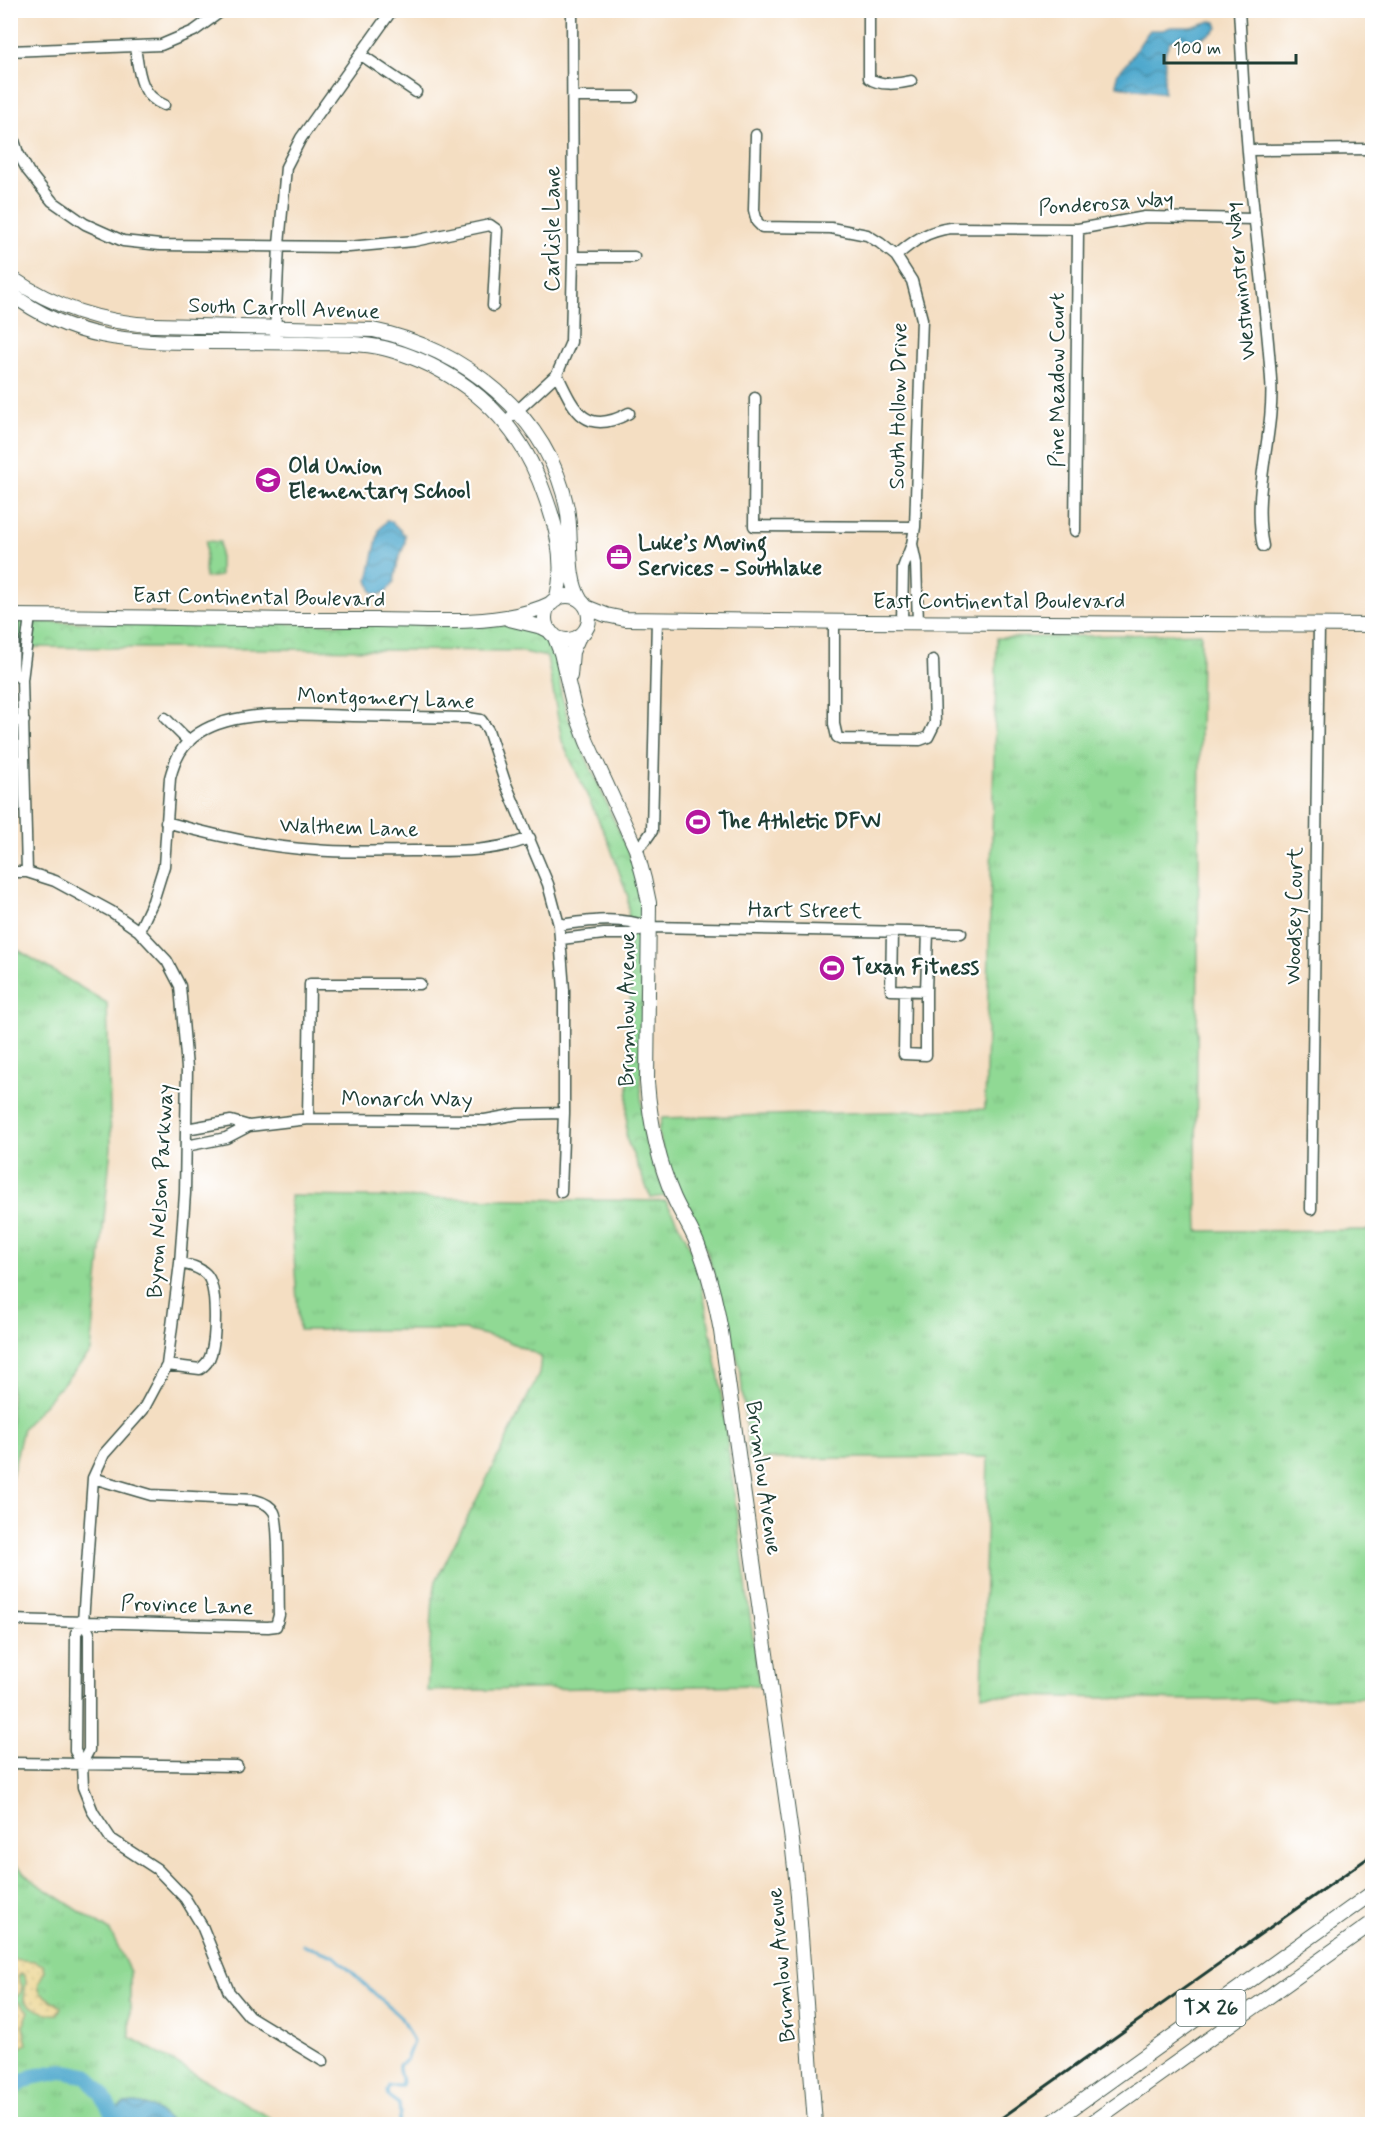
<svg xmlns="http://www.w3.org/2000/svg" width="1383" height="2135" font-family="Mynerve,sans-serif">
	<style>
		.grass { fill: url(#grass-tufts); stroke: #588b64; stroke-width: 1.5 }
		.sand { fill: url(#sand-dots); stroke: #868c69; stroke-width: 1.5 }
		.park { fill: url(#park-crowns); stroke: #588b64; stroke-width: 1.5 }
		.water { fill: url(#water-waves); stroke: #387380; stroke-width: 1.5 }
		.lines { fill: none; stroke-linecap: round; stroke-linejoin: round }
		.stream { stroke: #50a9cd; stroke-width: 3 }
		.river { stroke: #50a9cd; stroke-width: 16 }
		.minor-casing { stroke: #3f5549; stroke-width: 13 }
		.major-casing { stroke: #3f5549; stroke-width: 16 }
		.minor { stroke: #fff; stroke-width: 10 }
		.major { stroke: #fff; stroke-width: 14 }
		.rail { stroke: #1f3d34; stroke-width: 3 }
		.labels { text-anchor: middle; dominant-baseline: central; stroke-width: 4.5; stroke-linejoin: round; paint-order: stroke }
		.shield { fill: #fff; stroke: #627771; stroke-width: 1.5 }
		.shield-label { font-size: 21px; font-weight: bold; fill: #1f3d34 }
		.street-label { font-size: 22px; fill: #1f3d34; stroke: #fff }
		.poi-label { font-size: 22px; font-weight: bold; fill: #1f3d34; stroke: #fff; text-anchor: start }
	</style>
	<defs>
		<pattern id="grass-tufts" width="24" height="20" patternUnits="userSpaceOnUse" patternTransform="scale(1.5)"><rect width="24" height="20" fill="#90d994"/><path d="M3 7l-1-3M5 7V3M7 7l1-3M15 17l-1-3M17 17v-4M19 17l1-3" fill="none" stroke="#7cbb80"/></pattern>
		<pattern id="sand-dots" width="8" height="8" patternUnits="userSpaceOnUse" patternTransform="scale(1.5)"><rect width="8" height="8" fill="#eeda9e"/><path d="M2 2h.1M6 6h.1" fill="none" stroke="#ccbc89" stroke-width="1.8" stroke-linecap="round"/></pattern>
		<pattern id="park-crowns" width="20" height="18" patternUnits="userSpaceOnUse" patternTransform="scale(1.5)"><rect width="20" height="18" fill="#90d994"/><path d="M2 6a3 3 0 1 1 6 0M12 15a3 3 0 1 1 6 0" fill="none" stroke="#7cbb80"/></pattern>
		<pattern id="water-waves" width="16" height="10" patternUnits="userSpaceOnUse" patternTransform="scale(1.5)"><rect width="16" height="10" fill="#50a9cd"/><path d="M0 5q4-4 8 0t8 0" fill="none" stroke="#428ba7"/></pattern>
	</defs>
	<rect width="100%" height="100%" fill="#fff"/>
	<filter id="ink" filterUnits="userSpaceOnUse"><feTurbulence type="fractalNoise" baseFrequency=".0167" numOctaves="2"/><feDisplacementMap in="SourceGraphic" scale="12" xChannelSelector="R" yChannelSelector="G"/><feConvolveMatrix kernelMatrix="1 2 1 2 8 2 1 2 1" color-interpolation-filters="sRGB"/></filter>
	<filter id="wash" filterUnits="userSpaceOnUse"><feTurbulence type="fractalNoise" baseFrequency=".008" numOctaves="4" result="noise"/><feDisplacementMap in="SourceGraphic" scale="24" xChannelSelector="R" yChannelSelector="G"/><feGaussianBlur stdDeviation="1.35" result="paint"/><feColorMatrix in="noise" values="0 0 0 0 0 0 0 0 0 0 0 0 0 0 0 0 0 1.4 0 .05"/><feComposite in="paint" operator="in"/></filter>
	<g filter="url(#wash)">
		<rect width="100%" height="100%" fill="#f4dec2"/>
		<path class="grass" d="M1201 633 1196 1167 1198 1231 1372 1230V1697L1191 1700 982 1695 988 1457 749 1459 740 1368 707 1251 669 1173 658 1132 662 1118 985 1109 997 638Z
			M11 950H18L107 1003 111 1147 91 1352 23 1428 11 1480Z
			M290 1196 666 1201 686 1238 699 1272 719 1377 759 1685 427 1691 433 1598 436 1581 539 1374 541 1356 505 1340 465 1330H299Z
			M11 1861 36 1883 110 1931 130 1972V2037L281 2124H11Z"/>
		<path class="sand" d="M10 1959 34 1961 43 1965 45 1971C29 1995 45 1994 61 2007L58 2014C48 2016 30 2007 24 2000L26 1980 23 1974H20L18 1977 22 1986 21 1992 17 1996 11 1997Z
			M11 2000 16 2001 29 2011 23 2027 27 2044 20 2048 14 2046 11 2039V2016L15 2013 11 2011Z"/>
		<path class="park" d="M206 541 220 542V576L205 578Z
			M11 622 521 625 551 638 558 655 561 693 567 715 636 869 644 901 641 1093 645 1141 666 1196 651 1198 626 1138 631 1018 628 897 609 843 562 741 547 657 519 651 11 647Z"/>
		<path class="water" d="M1211 21 1216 22 1218 28C1205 41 1188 40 1170 41L1165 53 1164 93 1117 86V74C1132 60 1137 46 1150 30H1163L1171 27H1191Z
			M386 521H391L405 535V543L398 561 394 582 386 592 378 595 372 592 368 580 379 530Z
			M135 2103C151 2104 162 2113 173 2124H120L114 2110 124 2104Z"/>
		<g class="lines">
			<path class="stream" d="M303 1945 334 1956 345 1966 401 2018 413 2042 406 2060 399 2065C398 2073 403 2078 402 2086H389L387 2091 388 2096 399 2104 400 2114 398 2124"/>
			<path class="river" d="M10 2089 32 2077 62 2071 87 2076 101 2093 118 2124"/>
		</g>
	</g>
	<g filter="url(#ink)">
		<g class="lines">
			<defs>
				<path id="minor" d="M869 10V78C879 86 899 84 911 81
					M1239 10C1242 58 1244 105 1248 152 1254 227 1266 303 1271 379 1275 435 1251 491 1263 546
					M135 47C139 71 139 95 164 105
					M10 51 161 45 194 31 223 10
					M360 54 416 92
					M573 97H633
					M10 128 18 153 28 171 52 201 85 224 123 241 160 245 349 247 414 241 490 225 497 230 493 306
					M756 135 754 210 757 222 762 227 831 228 867 235 880 243 896 256 912 281 922 319 915 527 912 544 903 568 902 622
					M1248 150 1372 149
					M896 256C913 241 927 231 951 228L1078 229 1145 217 1255 219
					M573 257H634
					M275 334 279 245 286 167 301 138 392 10
					M557 374C574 410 585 437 629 413
					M755 398 754 526 915 527
					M505 422 557 374 571 342 573 257 572 10
					M1075 531 1078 229
					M912 544 916 563 918 622
					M14 616 13 672 22 680
					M834 622V724L837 737 842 739 920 740 928 737 935 723 933 660
					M165 718 189 742
					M10 721H24
					M166 822C215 836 265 847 315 850 347 853 380 851 412 851 453 851 491 853 530 838
					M636 849 645 841 652 831 657 619
					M10 872H27L55 881 112 912 139 931 167 961 180 986 187 1068 185 1193 180 1263 167 1365 143 1410 104 1454 93 1478 83 1622 76 1633 75 1751 82 1763 83 1787 93 1812 111 1839 157 1869 185 1898 202 1926 229 1992 249 2016 323 2061
					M27 872 22 680 30 616
					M559 925C589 921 620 916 649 927L961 933
					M139 931 153 901 164 866 170 778C175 759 182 744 199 733 237 708 308 715 353 716 391 717 430 717 468 718L481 720 488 730 505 782 548 884 559 925 564 990V1113L561 1192
					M892 932 891 990 926 991 928 932
					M561 939 604 934H627L649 927
					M905 990 904 1054 926 1055V991
					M308 1119 310 984H420
					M186 1129 231 1121 249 1126
					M186 1146 226 1138 249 1126 308 1119 485 1120 518 1114 564 1113
					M1311 1209 1319 625
					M167 1365 200 1369C206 1364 209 1361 211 1354 216 1337 218 1286 206 1274 199 1267 189 1265 180 1263
					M10 1620 268 1627 276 1626 279 1615C278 1598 280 1522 274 1512 270 1505 263 1502 255 1500L151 1495 93 1478
					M10 1763 237 1766
					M82 1763 89 1750V1633L83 1622"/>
				<path id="major" d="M10 277C54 307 101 323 154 325L373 330C463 348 548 415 567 508 573 538 565 575 581 601
					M10 293C74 341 129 342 205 342 240 342 275 342 309 343 336 344 365 342 391 350 419 358 445 371 468 388 500 412 524 443 539 480 554 518 568 559 556 600
					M545 618a22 22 0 1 1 44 0a22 22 0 1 1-44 0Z
					M586 607 606 615 625 619 864 622 1372 625
					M10 616C132 616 254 621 376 620 430 620 502 628 552 603
					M509 619 542 627 550 631
					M554 635 561 653 574 708 587 742 636 849 644 879 649 903 647 1082C650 1122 658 1161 674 1198 682 1216 694 1232 700 1251 710 1277 716 1303 721 1331L792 1841 798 1896 815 2124
					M570 676 572 652 579 636
					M1050 2124 1372 1893
					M1090 2124 1372 1923"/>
			</defs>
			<use href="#minor" class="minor-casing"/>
			<use href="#major" class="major-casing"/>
			<use href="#minor" class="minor"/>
			<use href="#major" class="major"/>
			<path class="rail" d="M993 2124 1372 1855"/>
		</g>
	</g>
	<defs>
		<symbol id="school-disc" viewBox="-11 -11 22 22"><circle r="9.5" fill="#b5179e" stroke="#fff"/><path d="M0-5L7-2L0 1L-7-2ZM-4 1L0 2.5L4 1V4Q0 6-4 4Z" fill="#fff"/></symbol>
		<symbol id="office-disc" viewBox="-11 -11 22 22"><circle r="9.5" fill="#b5179e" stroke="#fff"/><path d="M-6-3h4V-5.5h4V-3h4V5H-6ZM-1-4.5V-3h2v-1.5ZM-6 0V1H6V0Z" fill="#fff"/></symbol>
		<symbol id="stadium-disc" viewBox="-11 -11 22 22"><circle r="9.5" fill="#b5179e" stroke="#fff"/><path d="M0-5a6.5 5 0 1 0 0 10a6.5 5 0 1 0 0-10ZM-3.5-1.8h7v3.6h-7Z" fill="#fff"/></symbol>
	</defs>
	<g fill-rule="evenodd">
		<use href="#school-disc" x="253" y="465" width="30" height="30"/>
		<use href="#office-disc" x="604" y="542" width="30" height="30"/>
		<use href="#stadium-disc" x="683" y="807" width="30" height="30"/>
		<use href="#stadium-disc" x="817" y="953" width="30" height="30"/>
	</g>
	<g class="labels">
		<rect class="shield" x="1176.5" y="1990" width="69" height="36" rx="4.5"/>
		<g class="shield-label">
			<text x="1211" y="2008">TX 26</text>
		</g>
		<g class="street-label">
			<text transform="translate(1106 204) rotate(-4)">Ponderosa Way</text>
			<text transform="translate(553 229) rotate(-90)">Carlisle Lane</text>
			<text transform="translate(1241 281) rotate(-96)">Westminster Way</text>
			<text transform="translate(284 309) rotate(2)">South Carroll Avenue</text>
			<text transform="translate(1058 380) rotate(-90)">Pine Meadow Court</text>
			<text transform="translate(899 406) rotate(-89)">South Hollow Drive</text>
			<text transform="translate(259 598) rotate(1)">East Continental Boulevard</text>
			<text x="999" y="602">East Continental Boulevard</text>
			<text transform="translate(386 699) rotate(2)">Montgomery Lane</text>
			<text transform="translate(349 828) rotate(2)">Walthem Lane</text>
			<text transform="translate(805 911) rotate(1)">Hart Street</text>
			<text transform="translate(1295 916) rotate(-89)">Woodsey Court</text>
			<text transform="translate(628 1009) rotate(-90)">Brumlow Avenue</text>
			<text x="407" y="1100">Monarch Way</text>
			<text transform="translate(161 1191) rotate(-87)">Byron Nelson Parkway</text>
			<text transform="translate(763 1478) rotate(82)">Brumlow Avenue</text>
			<text transform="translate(187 1606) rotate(2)">Province Lane</text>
			<text transform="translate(782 1965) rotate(-95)">Brumlow Avenue</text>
		</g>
		<g class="poi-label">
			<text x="288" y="467">Old Union<tspan x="288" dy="25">Elementary School</tspan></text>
			<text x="638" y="544">Luke’s Moving<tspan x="638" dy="25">Services - Southlake</tspan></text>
			<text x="718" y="822">The Athletic DFW</text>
			<text x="852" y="968">Texan Fitness</text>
		</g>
	</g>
	<rect width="1383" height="2135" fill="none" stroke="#fff" stroke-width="36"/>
	<path d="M1164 54v9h132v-9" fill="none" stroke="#1f3d34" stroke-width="3"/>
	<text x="1173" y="54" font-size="18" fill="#1f3d34" stroke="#ffffff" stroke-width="4.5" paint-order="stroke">100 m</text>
</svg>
